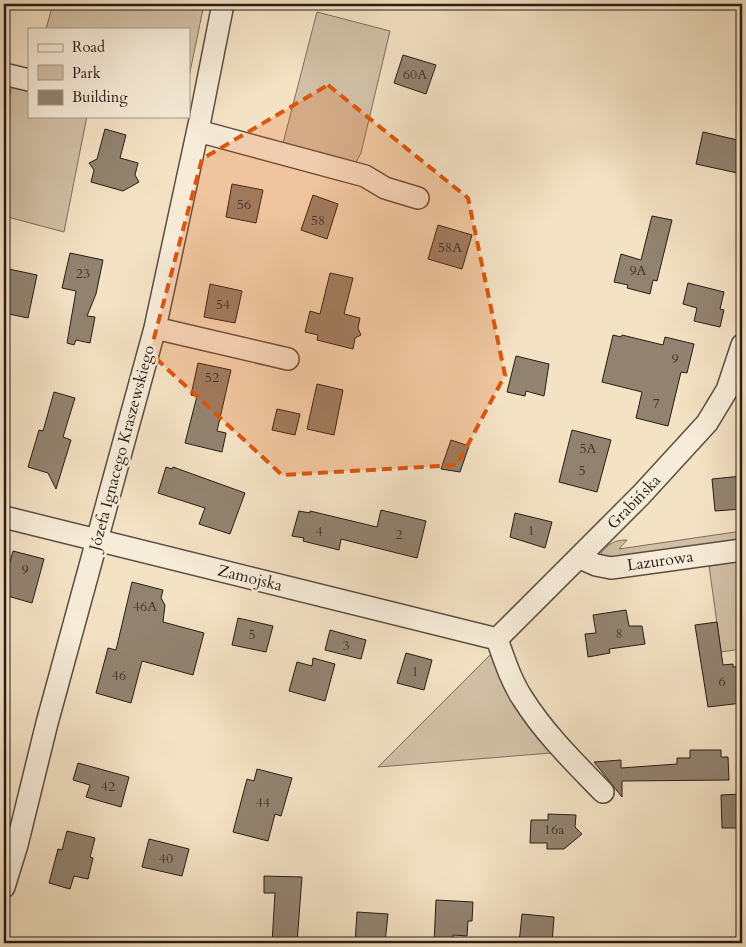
<svg xmlns="http://www.w3.org/2000/svg" width="746" height="947" font-family="Cardo,serif">
	<style>
		.green { fill: #d1c0a6; stroke: #7d6e5d }
		.building { fill: #928370; stroke: #291c14 }
		.lines { fill: none; stroke-linecap: round; stroke-linejoin: round }
		.minor-casing { stroke: #5c4e40; stroke-width: 24 }
		.minor { stroke: #f7ecd9; stroke-width: 21 }
		.marked { fill: #de560c; fill-opacity: 0.2; stroke: #de560c; stroke-width: 4; stroke-dasharray: 10 6; stroke-linejoin: round }
		.labels { text-anchor: middle; dominant-baseline: central; stroke-width: 5; stroke-linejoin: round; paint-order: stroke }
		.number-label { font-size: 14px; fill: #43362b }
		.street-label { font-size: 16px; fill: #291c14; stroke: #f7ecd9 }
	</style>
	<rect width="100%" height="100%" fill="#f3e2c4"/>
	<filter id="stains"><feTurbulence type="fractalNoise" baseFrequency=".004" numOctaves="4"/><feColorMatrix values="0 0 0 0 .2 0 0 0 0 .09 0 0 0 0 .02 0 0 0 .5 -.17"/></filter>
	<radialGradient id="worn" r=".72"><stop offset=".6" stop-color="#630" stop-opacity="0"/><stop offset="1" stop-color="#630" stop-opacity=".3"/></radialGradient>
	<path class="green" d="M53 4H204L189 77V29H46Z
		M317 12 390 31 361 153 355 164 282 147Z
		M12 84 29 88V116H87L64 232 4 216V120Z
		M742 531V544L624 560 603 557 601 553C609 543 615 540 627 540L619 549Z
		M742 561V649L721 652 709 566Z
		M490 655 551 753 378 767Z"/>
	<path class="building" d="M403 55 436 65 426 94 394 83Z
		M105 129 126 135 120 158 138 163 135 175 139 182 123 191 91 182 94 170 89 163 97 159Z
		M703 132 742 141V174L696 164Z
		M232 184 263 190 256 223 226 217Z
		M313 195 338 204 327 239 301 230Z
		M652 216 672 220 657 281 653 280 650 294 627 288 628 285 614 282 621 254 641 260Z
		M438 225 472 235 462 269 428 259Z
		M70 253 103 260 96 294 87 316 95 317 90 343 76 340 74 345 67 343 76 291 62 288Z
		M4 268 37 275 28 318 4 313Z
		M330 273 353 278 344 314 360 318 358 328 361 335 355 338 353 349 317 340 318 335 305 332 310 311 320 314Z
		M688 283 724 292 720 309 724 310 720 327 694 321 697 308 683 304Z
		M210 284 242 291 235 323 204 317Z
		M613 335 621 337 622 335 663 345 665 337 694 344 687 373 681 372 668 426 636 418 642 392 602 382Z
		M516 356 549 364 544 396 526 391 525 396 507 392Z
		M198 363 231 370 217 431 226 433 222 452 185 443 197 396 191 395Z
		M317 384 343 390 334 435 307 429Z
		M54 392 75 398 63 437 71 440 56 489 48 473 28 467 39 430 43 431Z
		M277 409 300 414 295 435 272 430Z
		M572 430 611 440 597 492 559 482Z
		M451 440 469 446 460 472 441 469Z
		M166 467 172 469 173 467 245 493 230 534 199 524 205 508 158 493Z
		M742 476V509L715 511 712 479Z
		M381 510 426 521 417 558 341 539 339 550 303 541 304 538 292 536 299 511 310 513V511L377 527Z
		M515 513 552 522 545 548 510 537Z
		M13 551 44 559 32 603 4 595V584Z
		M132 582 163 590 161 598 165 605 163 622 204 633 193 675 142 661 131 703 96 693 108 648 116 650Z
		M626 610 629 626H642L645 644 609 649 610 653 588 657 585 634 596 633 593 615Z
		M238 618 273 626 266 652 232 645Z
		M717 622 723 665 733 664V667L742 666V703L708 707 695 625Z
		M330 630 366 640 361 659 325 650Z
		M406 653 432 660 424 690 397 683Z
		M313 658 335 664 325 701 289 691 297 662 312 666Z
		M690 750H721V757H728L729 780 622 781V797L594 762 621 760V768L677 764V758H690Z
		M78 763 129 777 121 807 86 797 90 785 73 780Z
		M257 769 292 778 281 816 275 814 268 841 233 832 247 779 254 781Z
		M742 794V828H722L721 795Z
		M548 814 576 815 575 827 582 834 564 849H547V843H530L531 820H548Z
		M67 831 95 838 90 857 93 858 88 879 74 876 70 889 49 883 58 849 62 850Z
		M149 839 189 849 182 876 142 867Z
		M264 876 302 877 297 943H272L275 893H264Z
		M436 900 473 902 472 921H468L467 936 453 935V943H434Z
		M357 912 388 914 385 943H355Z
		M522 914 554 917 552 943H519Z"/>
	<g class="lines">
		<defs>
			<path id="minor" d="M4 74 29 80
				M198 131 365 176 385 188 418 198
				M155 328 288 359
				M4 517 497 639
				M580 558 596 565 611 568 742 550
				M497 639 641 495 707 423 727 390 742 345
				M497 639C504 659 511 681 523 699 545 734 575 763 603 792
				M4 887 17 845 47 723 155 328 200 120 223 4"/>
		</defs>
		<use href="#minor" class="minor-casing"/>
		<use href="#minor" class="minor"/>
	</g>
	<path class="marked" d="M328 85 468 198 505 375 457 465 282 475 150 353 202 159Z"/>
	<g class="labels">
		<g class="number-label">
			<text x="415" y="74">60A</text>
			<text x="244" y="204">56</text>
			<text x="318" y="220">58</text>
			<text x="450" y="247">58A</text>
			<text x="638" y="270">9A</text>
			<text x="83" y="273">23</text>
			<text x="223" y="304">54</text>
			<text x="675" y="358">9</text>
			<text x="212" y="377">52</text>
			<text x="656" y="403">7</text>
			<text x="588" y="448">5A</text>
			<text x="582" y="470">5</text>
			<text x="531" y="530">1</text>
			<text x="319" y="531">4</text>
			<text x="399" y="534">2</text>
			<text x="25" y="569">9</text>
			<text x="145" y="606">46A</text>
			<text x="619" y="633">8</text>
			<text x="252" y="634">5</text>
			<text x="346" y="645">3</text>
			<text x="415" y="671">1</text>
			<text x="119" y="675">46</text>
			<text x="722" y="681">6</text>
			<text x="108" y="786">42</text>
			<text x="263" y="802">44</text>
			<text x="554" y="829">16a</text>
			<text x="166" y="858">40</text>
		</g>
		<g class="street-label">
			<text transform="translate(122 448) rotate(-75)">Józefa Ignacego Kraszewskiego</text>
			<text transform="translate(634 502) rotate(-46)">Grabińska</text>
			<text transform="translate(660 561) rotate(-8)">Lazurowa</text>
			<text transform="translate(250 578) rotate(14)">Zamojska</text>
		</g>
	</g>
	<rect width="746" height="947" fill="none" stroke="#f3e2c4" stroke-width="20"/>
	<rect x="5" y="5" width="736" height="937" fill="none" stroke="#291c14" stroke-width="2.5"/>
	<rect x="10" y="10" width="726" height="927" fill="none" stroke="#291c14"/>
	<rect x="28" y="28" width="162" height="90" fill="#f7ecd9" stroke="#a5998a"/>
	<rect x="38" y="44" width="25" height="8" fill="#f7ecd9" stroke="#a5998a"/>
	<text x="72" y="52" font-size="15" fill="#291c14">Road</text>
	<rect x="38" y="65" width="25" height="15" fill="#d1c0a6" stroke="#a5998a"/>
	<text x="72" y="78" font-size="15" fill="#291c14">Park</text>
	<rect x="38" y="90" width="25" height="15" fill="#928370" stroke="#a5998a"/>
	<text x="72" y="102" font-size="15" fill="#291c14">Building</text>
	<rect width="100%" height="100%" filter="url(#stains)"/>
	<rect width="100%" height="100%" fill="url(#worn)"/>
</svg>
